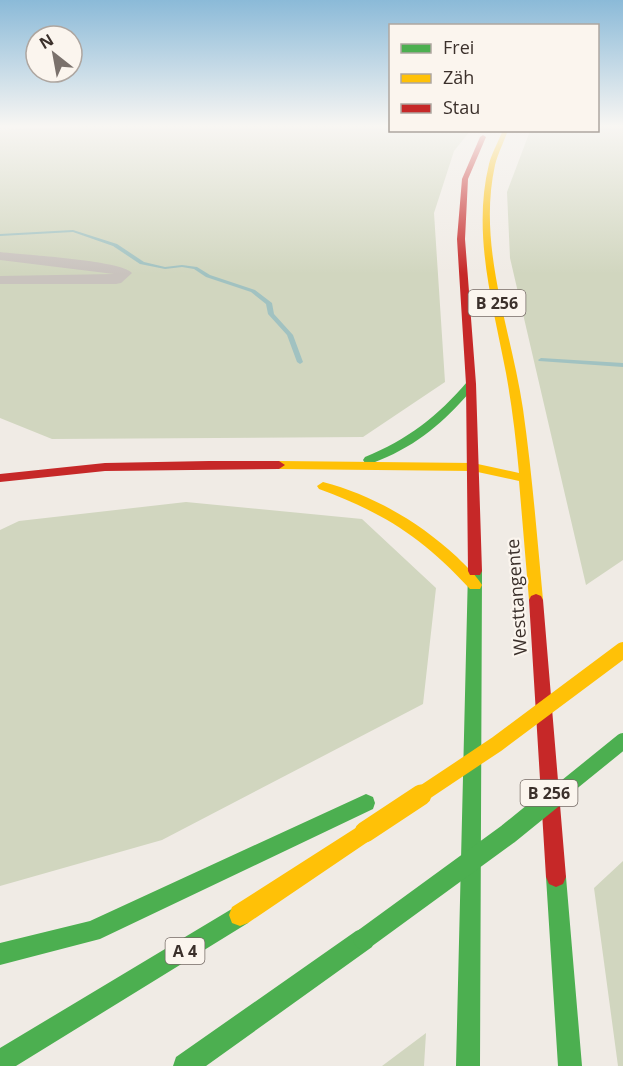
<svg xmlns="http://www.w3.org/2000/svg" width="623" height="1066" font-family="'Open Sans',sans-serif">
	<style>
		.green { fill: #d1d6bf }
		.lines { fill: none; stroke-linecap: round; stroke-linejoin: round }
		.stream { fill: #a1c2c1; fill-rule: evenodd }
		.street { fill: #c9c3be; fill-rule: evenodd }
		.fast { fill: #4caf50; fill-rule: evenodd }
		.slow { fill: #ffc107; fill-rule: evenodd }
		.jam { fill: #c62828; fill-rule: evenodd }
		.fast-bridge-far1 { stroke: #4caf50; stroke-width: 16 }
		.fast-bridge { stroke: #4caf50; stroke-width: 21 }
		.slow-bridge-far1 { stroke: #ffc107; stroke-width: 16 }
		.slow-bridge { stroke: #ffc107; stroke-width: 21 }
		.labels { text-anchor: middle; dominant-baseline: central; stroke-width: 4.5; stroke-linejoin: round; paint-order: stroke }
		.shield { fill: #fbf5ee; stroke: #756b66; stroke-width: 1.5 }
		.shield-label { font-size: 16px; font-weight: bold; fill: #3b302b }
		.street-label { font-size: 18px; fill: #3b302b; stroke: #fbf5ee }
	</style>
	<rect width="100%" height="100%" fill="#f0ebe5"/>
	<path class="green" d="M105 125H390V130L470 131 454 151 434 213 445 382 363 437 52 439 0 418V130Z
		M598 125H623V560L586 585 510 258 507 192 530 131 598 130Z
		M186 502 362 519 436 588 423 704 162 840 0 886V530L19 521Z
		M623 861V1066H618L594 888Z
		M426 1033 424 1066H382Z"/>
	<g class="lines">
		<path class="stream" d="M73 230 117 244 144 262 165 267 182 265 197 267 210 275 255 290 272 303 274 314 293 335 303 362 300 364 297 362 287 335 268 314 266 304 251 292 206 277 194 269 182 267 165 269 140 264 113 246 73 232 0 236V234Z
			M541 358 623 363V367L539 361 538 360Z"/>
		<path class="street" d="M0 252C23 255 121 260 132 273L121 283 116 284H0V276L114 274 0 260Z"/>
		<path class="fast" d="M471 381 476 384 475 386C450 416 423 441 387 457 380 460 373 464 365 463L363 460 365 457C407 440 438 416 467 382Z
			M475 566 480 567 482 571 480 1066H456L468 571 470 567Z
			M366 794 373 797 375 803 373 809 100 939 0 965V943L90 921Z
			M556 867 563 870 566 877 582 1066H558L546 877 549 870Z
			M240 904 248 907 251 915 248 923 16 1066H0V1048Z
			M364 928 372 931 375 939 372 947 206 1066H173L176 1057 356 931Z"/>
		<path class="slow" d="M503 130H508C504 142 498 153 495 165 477 247 511 328 523 409 532 472 537 536 543 600L541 604H531L529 600 519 481 473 471 279 469 273 465 279 461 473 463 519 473C516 439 512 406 506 373 493 304 472 234 489 164 492 153 498 142 503 130Z
			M323 482C373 495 419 522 457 557 466 566 476 575 482 585L480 589H470C422 537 384 513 319 489L317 486Z
			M365 822 372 825 375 832 372 839 248 923 240 926 232 923 229 915 232 907Z"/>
		<path class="jam" d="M483 135 486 137 468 179 465 239 476 384 482 571 480 575H470L468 571 466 384 457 239 462 179 480 137Z
			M209 461H279L285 465 279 469 105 471 0 482V474L105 463Z
			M536 594 541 596 543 600 566 877 563 884 556 887 549 884 546 877 529 600 531 596Z"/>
		<path class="fast-bridge-far1" d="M555 796 623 741"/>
		<path class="fast-bridge" d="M364 939 508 834 556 795"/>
		<path class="slow-bridge-far1" d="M419 796 497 744 623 650"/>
		<path class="slow-bridge" d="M365 832 421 795"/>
	</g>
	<linearGradient id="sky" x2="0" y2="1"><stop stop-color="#8bbad8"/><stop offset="0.46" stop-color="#f8f6f3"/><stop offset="1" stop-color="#f8f6f3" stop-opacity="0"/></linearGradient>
	<rect width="623" height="274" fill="url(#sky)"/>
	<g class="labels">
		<g class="shield">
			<rect x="468.5" y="290" width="57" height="26" rx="4.5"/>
			<rect x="520.5" y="780" width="57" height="26" rx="4.5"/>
			<rect x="165.5" y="938" width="39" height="26" rx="4.5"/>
		</g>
		<g class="shield-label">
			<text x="497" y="303">B 256</text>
			<text x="549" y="793">B 256</text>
			<text x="185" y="951">A 4</text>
		</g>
		<g class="street-label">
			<text transform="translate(516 597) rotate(-94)">Westtangente</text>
		</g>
	</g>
	<rect x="389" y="24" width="210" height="108" fill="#fbf5ee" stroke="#aea6a0" stroke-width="1.5"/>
	<rect x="401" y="44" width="30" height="9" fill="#4caf50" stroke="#aea6a0" stroke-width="1.5"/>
	<text x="443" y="54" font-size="18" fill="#3b302b">Frei</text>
	<rect x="401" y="74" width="30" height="9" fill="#ffc107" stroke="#aea6a0" stroke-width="1.5"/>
	<text x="443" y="84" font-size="18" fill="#3b302b">Zäh</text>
	<rect x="401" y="104" width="30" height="9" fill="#c62828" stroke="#aea6a0" stroke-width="1.5"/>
	<text x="443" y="114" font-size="18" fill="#3b302b">Stau</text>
	<g transform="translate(54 54) rotate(329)"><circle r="28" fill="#fbf5ee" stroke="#aea6a0" stroke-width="1.5"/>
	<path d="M0-4.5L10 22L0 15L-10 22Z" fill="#7a716c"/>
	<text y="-9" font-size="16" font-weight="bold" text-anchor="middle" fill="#3b302b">N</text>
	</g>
</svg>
